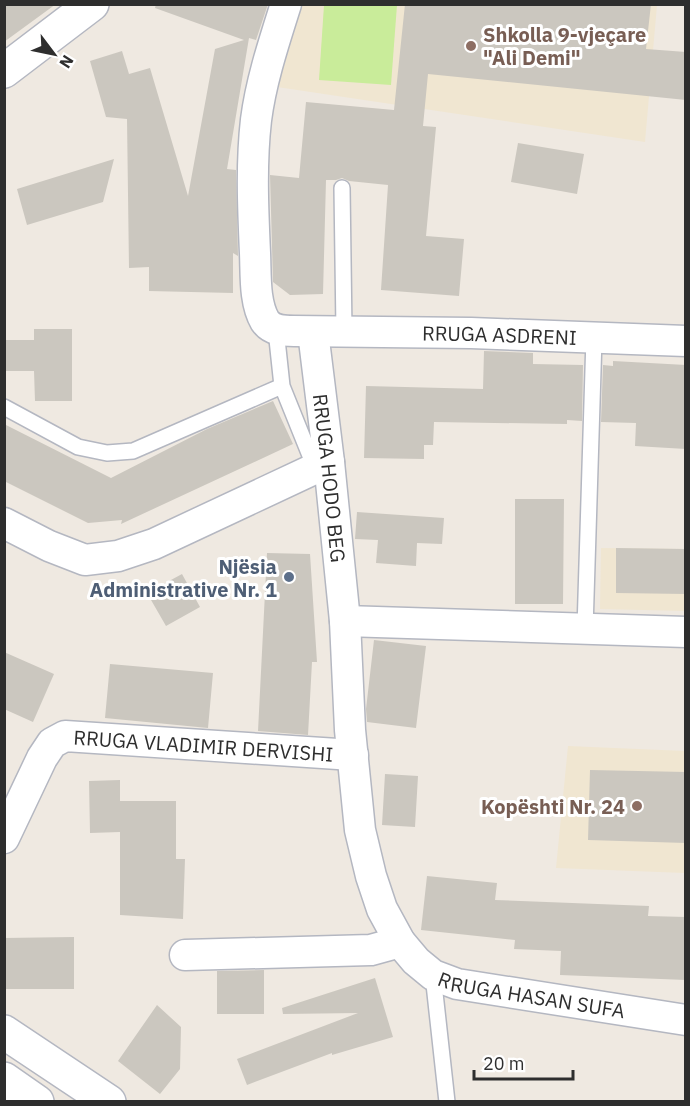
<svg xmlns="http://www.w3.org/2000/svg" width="690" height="1106" font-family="'IBM Plex Sans',sans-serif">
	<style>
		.education { fill: #f0e6d1 }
		.pitch { fill: #c9ec9a }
		.building { fill: #cbc7bf }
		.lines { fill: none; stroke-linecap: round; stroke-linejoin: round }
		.service-casing { stroke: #b4b7c1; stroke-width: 18 }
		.minor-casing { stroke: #b4b7c1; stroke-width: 33 }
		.secondary-casing { stroke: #b4b7c1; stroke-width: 36 }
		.service { stroke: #fff; stroke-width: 15 }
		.minor { stroke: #fff; stroke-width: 30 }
		.secondary { stroke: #fff; stroke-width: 33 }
		.education-dot { fill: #8d6e63; stroke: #fff; stroke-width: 2 }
		.service-dot { fill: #5c6f8a; stroke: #fff; stroke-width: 2 }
		.labels { text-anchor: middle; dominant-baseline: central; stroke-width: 6; stroke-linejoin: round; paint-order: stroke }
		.education-label { font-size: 20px; font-weight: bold; fill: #785e54; stroke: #fff; text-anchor: start }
		.street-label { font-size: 20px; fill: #2e2e2e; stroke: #fff }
		.service-label { font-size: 20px; font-weight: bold; fill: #4e5e75; stroke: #fff; text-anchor: end }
	</style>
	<rect width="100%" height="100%" fill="#efe9e1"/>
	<path class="education" d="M300 5H657L645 142 277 87Z
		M601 548 685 549V611L600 609Z
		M568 746 685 751V873L556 868Z"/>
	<path class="pitch" d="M324 5H397L391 85 319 80Z"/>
	<path class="building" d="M4 4H56L4 42Z
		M156 4H268L256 40 249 38 227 169 236 170 238 256 233 253V293L149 291V267L129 268 127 119 106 117 90 61 122 51 129 74 150 68 188 196 215 49 244 40 155 8Z
		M405 4H651L646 49 686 52V100L428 74 423 126 436 127 426 236 464 239 459 296 381 290 388 185 349 181 342 178 336 180H326L323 294 290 295 273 282 270 175 299 178 306 102 394 110Z
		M518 143 584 154 577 194 511 182Z
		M114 159 103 202 27 225 17 189Z
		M34 329H72V401H35L34 371H4V340H34Z
		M484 351 533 353V364L583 365 582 421 567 420V424L434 422 433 445H424V459L364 458 366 386 483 389Z
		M613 361 686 365V449L635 446 636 423 601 422 603 365 613 366Z
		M273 401 293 444 121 524 122 520 88 523 4 481V424L111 478 207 429Z
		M515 499H564L563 604H515Z
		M357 512 444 518 442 544 417 543 416 566 376 563 378 540 355 539Z
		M616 548 686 549V594L616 593Z
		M267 553 310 554 317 662H312L308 735 258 731Z
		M182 574 200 607 166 626 147 593Z
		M374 640 426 646 416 728 367 722 366 709Z
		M4 652 54 674 33 722 4 709Z
		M110 664 213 673 208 728 105 718Z
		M590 770 686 772V843L588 840Z
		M385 774 418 776 415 827 382 825Z
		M120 780V801H176V859H185L183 919 120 915V832L90 833 89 781Z
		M427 876 497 883 495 900 649 906 648 916 686 917V980L560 975 561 951 514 949 515 940 421 930Z
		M74 937V989H4V938Z
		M264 970V1014H217V971Z
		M375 978 393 1037 332 1055V1053L247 1085 237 1059 358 1013 283 1014 282 1008Z
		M157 1005 181 1027 180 1069 160 1094 118 1061Z"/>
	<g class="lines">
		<defs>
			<path id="service" d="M342 188 344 331
				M282 386 315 468
				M4 407 78 447 107 453 133 451 282 386 276 330
				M585 629 594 338
				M433 975 447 1102"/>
			<g id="minor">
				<path id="s1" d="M286 4C274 42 261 81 256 120 251 164 253 209 255 253 256 274 254 302 265 321 272 331 284 331 294 331L471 333 686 341"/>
				<path id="s2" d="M313 332 329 462 345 621 350 730 360 830 371 876 382 909 400 942 416 961 433 975 457 984 686 1020"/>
				<path d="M4 523 49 546 85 560 118 556 154 544 329 462"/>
				<path d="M345 621 686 632"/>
				<path id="s3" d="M4 838 42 758 52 743 65 736 353 755"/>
				<path d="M185 955 371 950 400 942"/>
			</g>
			<path id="secondary" d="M4 71 92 4
				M4 1032 109 1102
				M4 1079 37 1102"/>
		</defs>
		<use href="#service" class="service-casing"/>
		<use href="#minor" class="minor-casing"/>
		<use href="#secondary" class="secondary-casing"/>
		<use href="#service" class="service"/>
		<use href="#minor" class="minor"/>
		<use href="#secondary" class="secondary"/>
	</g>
	<g class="education-dot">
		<circle cx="471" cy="46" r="6"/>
		<circle cx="637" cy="806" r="6"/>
	</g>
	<circle class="service-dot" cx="289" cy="577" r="6"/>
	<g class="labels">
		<g class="education-label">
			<text x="483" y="34">Shkolla 9-vjeçare<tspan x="483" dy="23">"Ali Demi"</tspan></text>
			<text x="625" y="806" text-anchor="end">Kopështi Nr. 24</text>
		</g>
		<g class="street-label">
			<text stroke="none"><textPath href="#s1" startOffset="560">RRUGA ASDRENI</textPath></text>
			<text stroke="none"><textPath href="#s2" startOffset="147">RRUGA HODO BEG</textPath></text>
			<text stroke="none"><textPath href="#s3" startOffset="260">RRUGA VLADIMIR DERVISHI</textPath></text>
			<text stroke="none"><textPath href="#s2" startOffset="768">RRUGA HASAN SUFA</textPath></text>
		</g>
		<g class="service-label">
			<text x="277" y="566">Njësia<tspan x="277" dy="23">Administrative Nr. 1</tspan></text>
		</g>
	</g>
	<rect width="690" height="1106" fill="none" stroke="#2e2e2e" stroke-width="12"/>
	<g transform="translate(54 54) rotate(122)" stroke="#ffffff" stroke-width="4.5" paint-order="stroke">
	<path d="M0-4.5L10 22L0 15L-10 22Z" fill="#2e2e2e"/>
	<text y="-9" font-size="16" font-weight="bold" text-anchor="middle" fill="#2e2e2e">N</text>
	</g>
	<path d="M474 1070v9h99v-9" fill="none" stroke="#2e2e2e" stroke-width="3"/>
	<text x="483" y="1070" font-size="18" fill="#2e2e2e" stroke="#ffffff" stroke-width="4.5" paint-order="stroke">20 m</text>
</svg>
